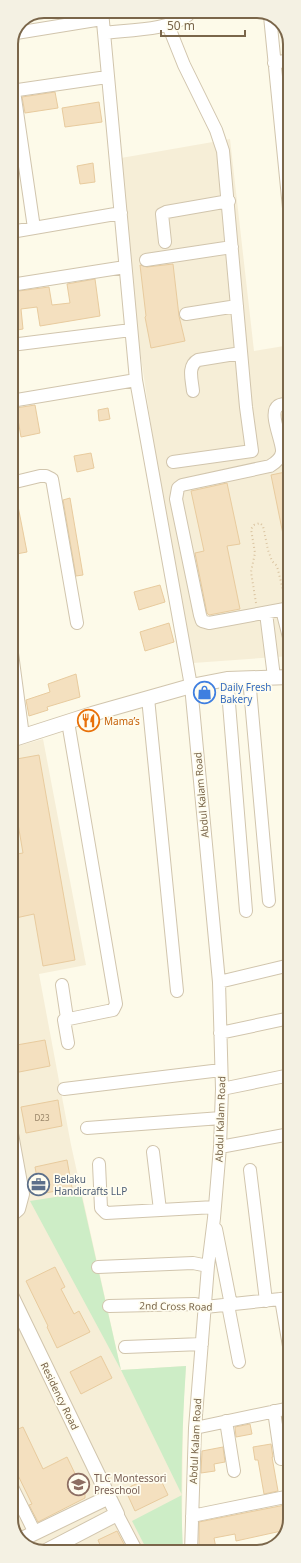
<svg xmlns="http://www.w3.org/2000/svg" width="301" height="1563" font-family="'Noto Sans',sans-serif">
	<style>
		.residential { fill: #f6eed7 }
		.green { fill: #cdedc6 }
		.building { fill: #f4e0bf; stroke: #e8cb9e }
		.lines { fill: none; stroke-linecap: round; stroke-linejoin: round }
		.minor-casing { stroke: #d1c5ad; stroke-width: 14 }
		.tertiary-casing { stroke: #d1c5ad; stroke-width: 16 }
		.path { stroke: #dac4a1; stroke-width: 2; stroke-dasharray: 1 3; stroke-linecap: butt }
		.minor { stroke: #fff; stroke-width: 12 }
		.tertiary { stroke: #fff; stroke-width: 14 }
		.labels { text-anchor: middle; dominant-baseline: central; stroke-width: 3.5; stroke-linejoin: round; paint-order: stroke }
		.number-label { font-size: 8px; fill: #988467 }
		.shop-label { font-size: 10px; fill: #366cbe; stroke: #fffdf0; text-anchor: start }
		.food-label { font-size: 10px; fill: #c56008; stroke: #fffdf0; text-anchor: start }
		.street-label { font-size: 10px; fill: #7a664a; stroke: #fffdf0 }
		.service-label { font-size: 10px; fill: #4e5e75; stroke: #fffdf0; text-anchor: start }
		.education-label { font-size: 10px; fill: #785e54; stroke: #fffdf0; text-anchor: start }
		.rim { fill: none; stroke: #7a664a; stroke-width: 2 }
	</style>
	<rect width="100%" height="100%" fill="#fdfae9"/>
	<path class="residential" d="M230 139 254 351 290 345V656L193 663 159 480 134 310 121 158Z
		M43 739 86 965 39 974 71 1145 121 1370 186 1366 183 1412 182 1528 183 1552H40L21 1542 11 1523V748Z"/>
	<path class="green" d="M81 1193 121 1370 186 1366C182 1428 180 1490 183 1552H148L132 1521 182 1495 121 1370 30 1201Z"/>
	<path class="building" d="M55 92 58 108 25 113 22 97Z
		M99 102 102 122 65 127 62 108Z
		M93 163 95 182 80 184 77 166Z
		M173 264 179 316 185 341 151 348 145 317 146 316 140 265 147 267Z
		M95 279 100 316 40 326 37 307 21 309 23 329 11 331V292L49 287 52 305 70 303 67 284Z
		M35 405 40 433 21 437 16 408Z
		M108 408 110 419 99 421 98 410Z
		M290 411V442H288L282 415 283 412Z
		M91 453 94 468 77 472 74 456Z
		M290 471V548L286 549 271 475Z
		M227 483 240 544 227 546 240 609 209 615 207 613 195 553 204 551 191 491Z
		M11 496H16L27 552 11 555Z
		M70 498 83 575 76 576 63 500Z
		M160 585 165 602 139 610 134 592Z
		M169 623 174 642 145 651 140 632Z
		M76 674 80 697 47 707 48 710 29 716 26 700 50 692 48 684Z
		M39 755 75 960 43 966 34 914 11 919V855L23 853 11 783V760Z
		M45 1040 50 1066 14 1073 11 1060V1046Z
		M58 1100 62 1126 26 1133 21 1107Z
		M67 1160 72 1188 40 1194 35 1167Z
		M55 1267 65 1287 61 1289 74 1314 79 1311 90 1332 57 1348 47 1327 48 1326 26 1281Z
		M101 1356 112 1378 81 1394 70 1372Z
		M289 1416 290 1452 288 1453 282 1417Z
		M250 1424 252 1434 236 1437 235 1427Z
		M23 1427 43 1469 67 1457 79 1482 84 1487 85 1491V1498L38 1522 29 1505 32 1504 11 1461V1432Z
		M271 1444 273 1457H272L278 1491 264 1494 258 1460H255L253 1447Z
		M223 1447 225 1462 214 1464 215 1471 201 1473 202 1451Z
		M158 1474 168 1495 135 1511 125 1489Z
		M290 1504V1519L286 1530 236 1541 235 1534 214 1538 216 1548 199 1551V1522Z
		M117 1531 126 1548 118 1552H103L98 1540Z"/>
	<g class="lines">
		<defs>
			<path id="minor" d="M102 11 136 380 191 686 219 982 222 1089 220 1147 214 1218 208 1266 195 1428 191 1552
				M270 16 290 218
				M168 25 184 65 216 130 223 151 246 407 252 451 173 462
				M16 33 102 19
				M104 33C127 30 171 30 188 15V11
				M274 63 290 60
				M11 91 107 77
				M14 91 34 228
				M11 232 121 213
				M165 242 162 214 166 212 229 201
				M146 260 232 247
				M11 285 125 267
				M186 314 237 306
				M11 345 131 330
				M193 391C192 380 187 366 198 360L241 353
				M11 401 136 380
				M290 403C286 404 280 404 278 406 268 413 283 442 282 452 281 459 275 463 270 466L182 485 178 488 176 499 200 615 202 621 209 623 290 608
				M11 483 40 476H46L52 479 77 623
				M282 610 290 641
				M266 613 274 677
				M11 646 23 736
				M249 678 269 901
				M227 679 246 911
				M148 698 177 991
				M68 722 116 1004 113 1010 64 1020 68 1043
				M219 982 290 965
				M62 985 67 1018
				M220 1033 290 1018
				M64 1089 221 1070
				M222 1089 290 1075
				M87 1128 221 1118
				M220 1147 290 1134
				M153 1152 160 1210
				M99 1164 101 1208 106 1213 215 1207
				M250 1170 266 1301
				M216 1229 231 1305
				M98 1267 193 1263 208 1266
				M281 1299 290 1352
				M228 1305 239 1362
				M109 1306 195 1304 205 1307 290 1298
				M125 1347 202 1344
				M274 1411 281 1459
				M226 1421 234 1471
				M195 1428 290 1408
				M11 1485 35 1533
				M117 1514 137 1552
				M192 1516 290 1496"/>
			<path id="tertiary" d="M11 740 92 714 191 686 227 679 290 677
				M11 1134 22 1194 18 1209 11 1215
				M11 1295 117 1514 44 1552
				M20 1540 109 1497"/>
		</defs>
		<use href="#minor" class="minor-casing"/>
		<use href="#tertiary" class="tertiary-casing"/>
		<path class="path" d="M256 603 251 572 255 553 251 529 254 525 260 523 263 526 268 550 272 561 277 566 285 598
			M283 651 287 665"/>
		<use href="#minor" class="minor"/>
		<use href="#tertiary" class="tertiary"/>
	</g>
	<defs>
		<symbol id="shop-ring" viewBox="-11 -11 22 22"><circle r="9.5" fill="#fffdf0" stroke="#3f7fe0" stroke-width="1.5"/><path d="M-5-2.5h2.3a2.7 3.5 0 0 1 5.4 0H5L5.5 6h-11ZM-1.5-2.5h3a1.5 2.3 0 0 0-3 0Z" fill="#3f7fe0"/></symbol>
		<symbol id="restaurant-ring" viewBox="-11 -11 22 22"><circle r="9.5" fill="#fffdf0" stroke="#e8710a" stroke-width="1.5"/><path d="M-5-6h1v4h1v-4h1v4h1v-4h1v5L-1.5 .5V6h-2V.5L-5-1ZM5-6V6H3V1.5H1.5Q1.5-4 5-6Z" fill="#e8710a"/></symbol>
		<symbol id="office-ring" viewBox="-11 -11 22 22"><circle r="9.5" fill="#fffdf0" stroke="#5c6f8a" stroke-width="1.5"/><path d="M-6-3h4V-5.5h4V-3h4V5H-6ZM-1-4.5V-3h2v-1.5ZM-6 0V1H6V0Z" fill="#5c6f8a"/></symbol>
		<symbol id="school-ring" viewBox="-11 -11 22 22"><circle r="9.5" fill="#fffdf0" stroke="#8d6e63" stroke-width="1.5"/><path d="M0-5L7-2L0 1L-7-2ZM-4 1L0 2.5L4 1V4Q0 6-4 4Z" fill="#8d6e63"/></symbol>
	</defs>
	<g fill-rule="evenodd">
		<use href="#shop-ring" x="192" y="680" width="25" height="25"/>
		<use href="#restaurant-ring" x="76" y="708" width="25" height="25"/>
		<use href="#office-ring" x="26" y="1172" width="25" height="25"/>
		<use href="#school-ring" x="66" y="1472" width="25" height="25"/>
	</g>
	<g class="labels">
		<g class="number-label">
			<text x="42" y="1117">D23</text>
		</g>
		<g class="shop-label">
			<text x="220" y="687">Daily Fresh<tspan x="220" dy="12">Bakery</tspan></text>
		</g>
		<g class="food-label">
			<text x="104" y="721">Mama’s</text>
		</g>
		<g class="street-label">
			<text transform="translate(201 795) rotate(-95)">Abdul Kalam Road</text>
			<text transform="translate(220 1119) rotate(-88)">Abdul Kalam Road</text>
			<text transform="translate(176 1306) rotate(1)">2nd Cross Road</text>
			<text transform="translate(60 1396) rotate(64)">Residency Road</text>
			<text transform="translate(195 1441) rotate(-87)">Abdul Kalam Road</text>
		</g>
		<g class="service-label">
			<text x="54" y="1179">Belaku<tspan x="54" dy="12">Handicrafts LLP</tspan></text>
		</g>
		<g class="education-label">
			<text x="94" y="1478">TLC Montessori<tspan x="94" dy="12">Preschool</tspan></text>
		</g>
	</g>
	<path d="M0 0H301V1563H0ZM44 18H257A26 26 0 0 1 283 44V1519A26 26 0 0 1 257 1545H44A26 26 0 0 1 18 1519V44A26 26 0 0 1 44 18Z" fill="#f4f1e3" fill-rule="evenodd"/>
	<path class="rim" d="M44 18H257A26 26 0 0 1 283 44V1519A26 26 0 0 1 257 1545H44A26 26 0 0 1 18 1519V44A26 26 0 0 1 44 18Z"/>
	<path d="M161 30v6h84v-6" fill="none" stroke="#7a664a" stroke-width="2"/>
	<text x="167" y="30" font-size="12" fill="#7a664a" stroke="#fffdf0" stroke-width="3" paint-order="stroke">50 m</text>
</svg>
